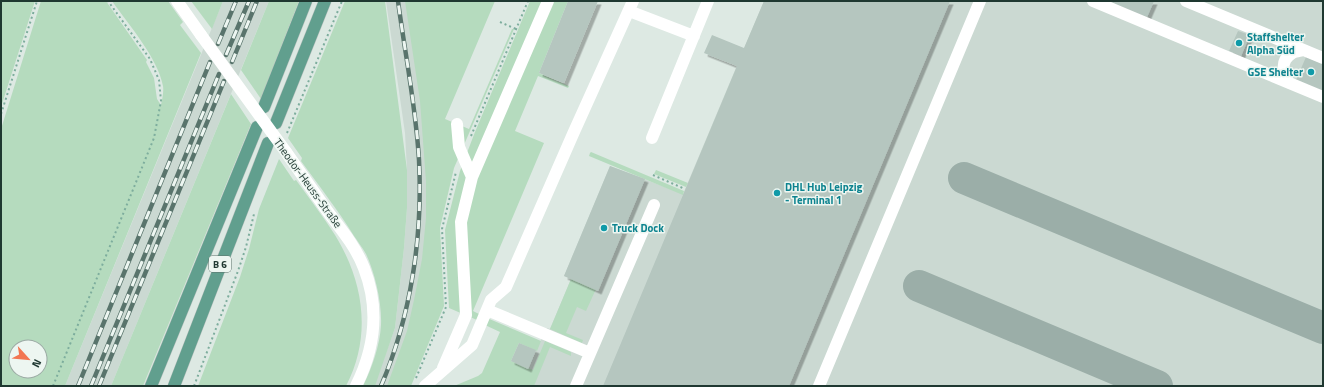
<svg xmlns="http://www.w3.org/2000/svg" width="1324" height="387" font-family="'Titillium Web',sans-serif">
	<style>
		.built { fill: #cbd9d2 }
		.green { fill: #b5dbbe; fill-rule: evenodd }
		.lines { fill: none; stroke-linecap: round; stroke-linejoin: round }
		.taxiway { stroke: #9baea8; stroke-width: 32 }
		.building { fill: #b5c6bf; filter: url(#shadow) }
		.major-casing { stroke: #bcc3c1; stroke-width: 13 }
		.path { stroke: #7dad9d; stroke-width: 2; stroke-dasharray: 2 3; stroke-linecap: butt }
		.minor { stroke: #fff; stroke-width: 12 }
		.major { stroke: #619f8e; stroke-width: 12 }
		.rail-casing { stroke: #59746c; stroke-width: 4.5 }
		.rail { stroke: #edf6f1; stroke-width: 3; stroke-dasharray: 9; stroke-linecap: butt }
		.minor-bridge { stroke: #fff; stroke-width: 12 }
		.culture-dot { fill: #0f9aa8; stroke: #edf6f1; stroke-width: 1.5 }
		.labels { text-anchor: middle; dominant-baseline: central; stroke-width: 3; stroke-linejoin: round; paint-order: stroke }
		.shield { fill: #edf6f1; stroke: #5d716b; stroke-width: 1 }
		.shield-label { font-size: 10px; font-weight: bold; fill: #1f3831 }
		.culture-label { font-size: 11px; font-weight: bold; fill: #0d838f; stroke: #edf6f1; text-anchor: start }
		.street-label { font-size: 11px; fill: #1f3831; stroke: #edf6f1 }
	</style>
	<defs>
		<filter id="shadow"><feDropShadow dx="3.5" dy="3.5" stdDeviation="0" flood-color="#0004"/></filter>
	</defs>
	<rect width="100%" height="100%" fill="#dde9e3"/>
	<path class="built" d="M223 1H269L111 386H65Z
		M386 1H410L430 172 420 334 397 386H374L395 328 404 248 407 208V170L405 133Z
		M764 1H1323V386H520L511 361 519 343 536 350 547 328 550 329 571 279 564 276 610 166 683 194Z"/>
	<path class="green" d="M1 1H35L1 107Z
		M41 1H106L147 60 146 62 154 78 157 99 161 105C162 100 164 92 163 86 158 58 128 24 112 1H168L183 22 180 25 201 53 65 386H1V129ZM16 347H40V371H16Z
		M191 1H223L212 29Z
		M269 1H299L261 99 241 70Z
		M345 1H385L407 170V208L404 248 395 328 375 386H363C372 368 380 345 381 325 382 303 375 273 366 254 362 247 358 242 354 236 338 210 319 186 301 161L302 158 288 138Z
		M405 1H495L445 119 469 129 512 29H514L454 168 440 228 444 306 411 386H387L407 331 414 300 422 259 426 218V181L420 101Z
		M530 1H568L539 73 569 86 568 88 538 76 515 131 544 143 473 311 479 314 477 320 449 308 445 230 460 171 475 132Z
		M231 94 251 124 143 386H111Z
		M591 152 684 191 683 195 589 156 590 153Z
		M279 159 294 181 296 180C309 198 323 216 335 235 364 282 372 336 346 386H198L240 277 249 249 259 209Z
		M656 170 688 183 686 187 654 174Z
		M571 279 596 289 586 311 577 307 566 333 583 340 582 343 550 329Z
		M487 318 541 341 537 351 519 343 511 361 533 370 545 341 571 352V356L550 347 534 386H454L478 376 482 373 500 332 485 325Z"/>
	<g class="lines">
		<path class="taxiway" d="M964 178 1323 328
			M919 286 1157 386"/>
	</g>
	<path class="building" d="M568 1H598L564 83 539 73Z
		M764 1H950L789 386H603L737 66 704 53 712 35 744 48Z
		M1108 1H1154L1147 17Z
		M1238 31 1250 35 1241 56 1229 51Z
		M1306 57 1323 64V91L1296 80Z
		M610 166 645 179 598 291 564 276Z
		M519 343 536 350 528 369 511 361Z"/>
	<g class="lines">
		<defs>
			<path id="major" d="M264 107 306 1
				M276 123 325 1
				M151 386 257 127
				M174 386C206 305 236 224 268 143"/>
		</defs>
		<use href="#major" class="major-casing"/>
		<path class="path" d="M500 22 516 29
			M1 114 37 1
			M287 133 342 1
			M471 136 528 1
			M653 175 685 189
			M416 378 446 307 442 229 456 172
			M53 386 154 138 161 101 159 80 150 59 108 1
			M194 386 238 271 246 247 254 214"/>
		<path class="minor" d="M177 1 201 35
			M1093 1 1323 97
			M1186 1 1323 58
			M629 11 694 36
			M1289 83C1284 74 1279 62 1291 54 1294 51 1300 51 1303 50
			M457 124 459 147 472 177
			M652 138 708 1
			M286 152C300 172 314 192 328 212 341 229 356 247 364 268 380 309 375 348 356 386
			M487 310 590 353
			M443 368 466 315 461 222 472 177 548 1
			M425 386 472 345 491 300 506 287 573 134 633 1
			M576 386 654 205
			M819 386 980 1"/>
		<use href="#major" class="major"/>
		<defs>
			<path id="rail" d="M218 44 236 1
				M226 55 249 1
				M232 62 257 1
				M78 386 210 62
				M91 386 219 74
				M99 386 224 81
				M381 386C411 316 423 236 419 160 416 107 405 54 398 1"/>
		</defs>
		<use href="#rail" class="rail-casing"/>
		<use href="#rail" class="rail"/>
		<path class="minor-bridge" d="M201 35 286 152"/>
	</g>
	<g class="culture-dot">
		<circle cx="1239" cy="43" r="4"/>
		<circle cx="1311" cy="72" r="4"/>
		<circle cx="777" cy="193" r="4"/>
		<circle cx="604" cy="228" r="4"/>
	</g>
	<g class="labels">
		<rect class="shield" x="209" y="256" width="22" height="16" rx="3"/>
		<g class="shield-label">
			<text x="220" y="264">B 6</text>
		</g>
		<g class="culture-label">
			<text x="1247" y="37">Staffshelter<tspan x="1247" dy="13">Alpha Süd</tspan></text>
			<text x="1303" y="72" text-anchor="end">GSE Shelter</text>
			<text x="785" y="187">DHL Hub Leipzig<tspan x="785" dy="13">- Terminal 1</tspan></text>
			<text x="612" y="228">Truck Dock</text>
		</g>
		<g class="street-label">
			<text transform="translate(308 183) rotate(54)">Theodor-Heuss-Straße</text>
		</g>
	</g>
	<rect width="1324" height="387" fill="none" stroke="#1f3831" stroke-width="4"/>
	<g transform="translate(28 359) rotate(117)"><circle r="19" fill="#edf6f1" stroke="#9baaa4"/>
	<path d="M0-3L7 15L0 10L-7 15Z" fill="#f27652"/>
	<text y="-6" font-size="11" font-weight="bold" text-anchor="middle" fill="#1f3831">N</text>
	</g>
</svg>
